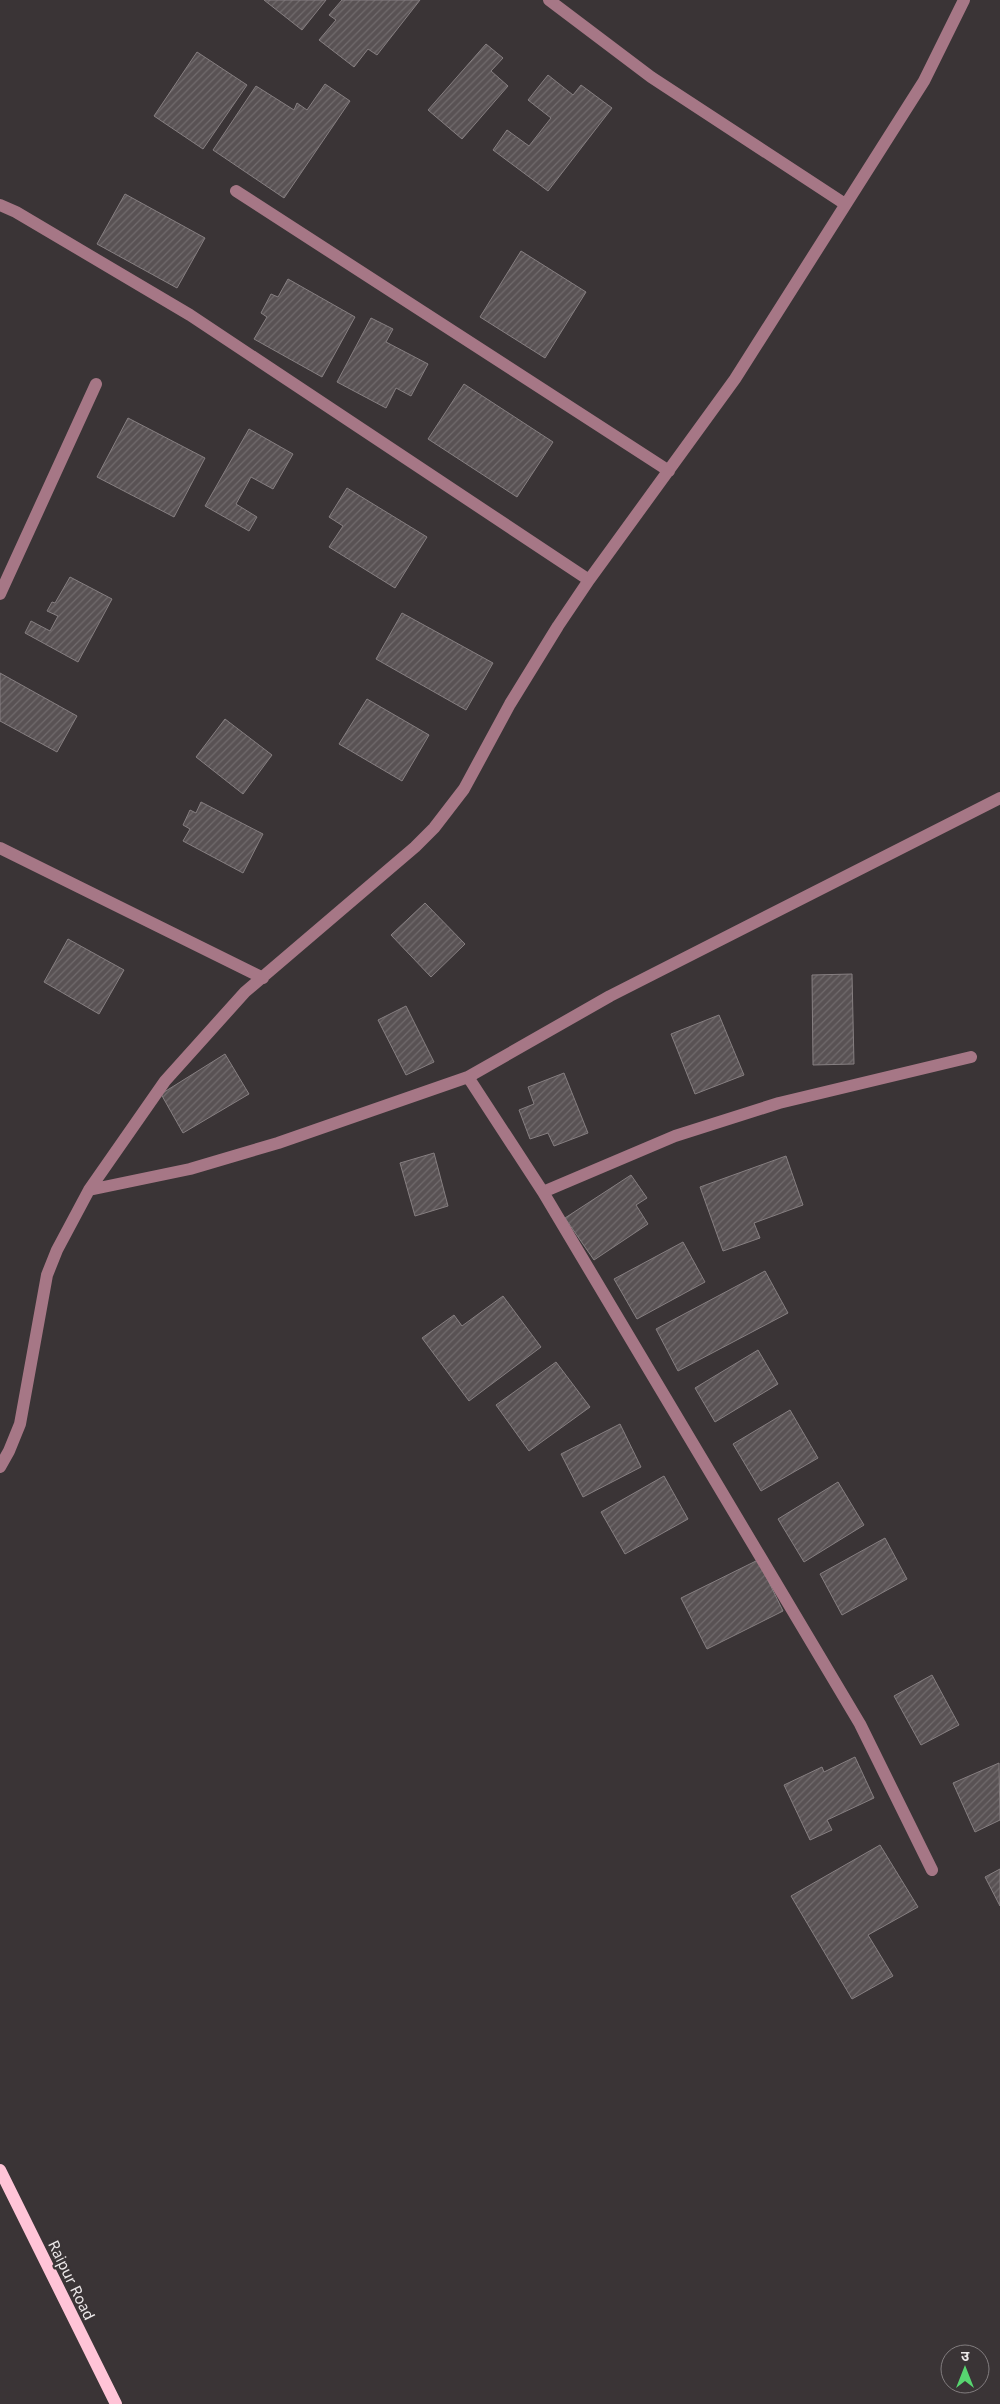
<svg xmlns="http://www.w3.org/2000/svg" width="1000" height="2404" font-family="'Noto Sans','Noto Sans Devanagari',sans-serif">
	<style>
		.building { fill: url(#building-hatch); stroke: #867f81 }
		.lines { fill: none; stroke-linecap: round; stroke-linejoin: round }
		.minor { stroke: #a67786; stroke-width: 12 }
		.major { stroke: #ffc4d7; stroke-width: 12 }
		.labels { text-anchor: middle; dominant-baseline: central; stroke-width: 4.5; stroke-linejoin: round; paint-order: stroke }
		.street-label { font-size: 15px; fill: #ece8e9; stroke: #3a3436 }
	</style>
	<defs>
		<pattern id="building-hatch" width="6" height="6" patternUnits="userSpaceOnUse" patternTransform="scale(1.25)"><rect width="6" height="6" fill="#595254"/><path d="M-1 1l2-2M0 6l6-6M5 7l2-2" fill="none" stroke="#716b6d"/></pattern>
	</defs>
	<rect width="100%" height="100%" fill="#3a3436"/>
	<path class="building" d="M264 0H326L302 30Z
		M342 0H420L377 55 368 49 354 67 319 40 336 20 329 15Z
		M486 44 503 58 491 71 508 86 462 139 428 110Z
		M197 52 247 85 203 149 154 116Z
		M548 75 573 95 581 85 612 108 548 191 493 150 507 130 529 146 551 118 528 100Z
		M325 84 350 101 284 198 213 150 256 86 294 110 297 103 307 110Z
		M125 194 205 238 177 288 97 244Z
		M521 251 586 292 545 358 480 317Z
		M288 279 355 317 322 377 254 339 267 317 261 313 271 294 278 297Z
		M371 318 393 329 386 342 428 364 411 396 396 388 386 408 337 382Z
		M464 384 553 442 517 497 428 439Z
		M128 418 205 458 174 517 97 477Z
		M249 429 293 454 273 489 251 477 236 504 257 517 249 531 205 506Z
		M347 488 427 537 395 588 329 547 343 526 329 517Z
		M70 577 112 599 78 662 25 633 31 621 50 631 58 616 47 611 52 602 55 603Z
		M402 613 493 663 466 710 376 659Z
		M0 673 77 716 57 752 0 721Z
		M367 699 429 735 402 781 339 744Z
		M225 719 272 755 243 794 196 757Z
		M201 802 263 834 243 873 183 841 190 829 183 825 190 810 196 813Z
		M425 903 465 944 431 977 391 935Z
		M68 939 124 970 99 1014 44 982Z
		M852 974 854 1064 813 1065 812 975Z
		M406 1006 434 1062 406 1075 378 1020Z
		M719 1015 744 1075 695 1094 671 1034Z
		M225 1054 249 1094 183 1133 161 1094Z
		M564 1073 588 1133 554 1146 548 1133 530 1139 519 1110 534 1104 528 1087Z
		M434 1153 448 1206 415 1216 400 1163Z
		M786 1156 803 1205 754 1223 760 1238 723 1251 700 1187Z
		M631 1175 647 1198 636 1205 648 1224 594 1260 565 1218Z
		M683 1242 705 1282 637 1319 614 1279Z
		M765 1271 788 1313 678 1371 656 1329Z
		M503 1296 541 1347 469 1401 422 1338 454 1315 462 1326Z
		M758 1350 778 1384 715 1422 695 1388Z
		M556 1362 590 1407 529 1451 496 1405Z
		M790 1410 818 1458 761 1491 733 1444Z
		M620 1424 641 1467 583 1497 561 1454Z
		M664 1476 688 1519 625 1554 601 1512Z
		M838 1482 864 1525 804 1562 778 1519Z
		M885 1538 907 1579 842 1615 820 1574Z
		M758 1560 783 1611 707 1649 681 1598Z
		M932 1675 959 1725 921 1745 894 1696Z
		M855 1757 874 1798 827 1820 832 1830 810 1840 784 1785 822 1767 824 1772Z
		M999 1763 1000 1820 975 1832 953 1783Z
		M880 1845 918 1907 868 1935 893 1976 852 1999 791 1896Z
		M1000 1869V1906L985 1877Z"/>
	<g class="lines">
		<path class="minor" d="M549 0 651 77 845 204
			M236 191 669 471
			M0 205 16 212 190 315 589 580
			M0 594 96 384
			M0 848 263 978
			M468 1077 543 1192 860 1724 932 1870
			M89 1190 190 1169 278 1143 468 1077 610 996 1000 798
			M543 1192 675 1136 779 1103 971 1057
			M0 1467 9 1451 20 1424 47 1275 57 1250 89 1190 165 1081 245 992 415 847 434 828 464 789 510 704 558 626 589 580 735 379 924 81 964 0"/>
		<path class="major" d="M0 2170 116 2404"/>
	</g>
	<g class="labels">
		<g class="street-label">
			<text transform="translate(72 2280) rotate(64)">Raipur Road</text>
		</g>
	</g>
	<g transform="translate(965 2369)"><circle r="24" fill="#3a3436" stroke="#817c7e"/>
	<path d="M0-4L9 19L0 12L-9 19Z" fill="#57d570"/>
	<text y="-8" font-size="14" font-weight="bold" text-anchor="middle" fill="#ece8e9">उ</text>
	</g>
</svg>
